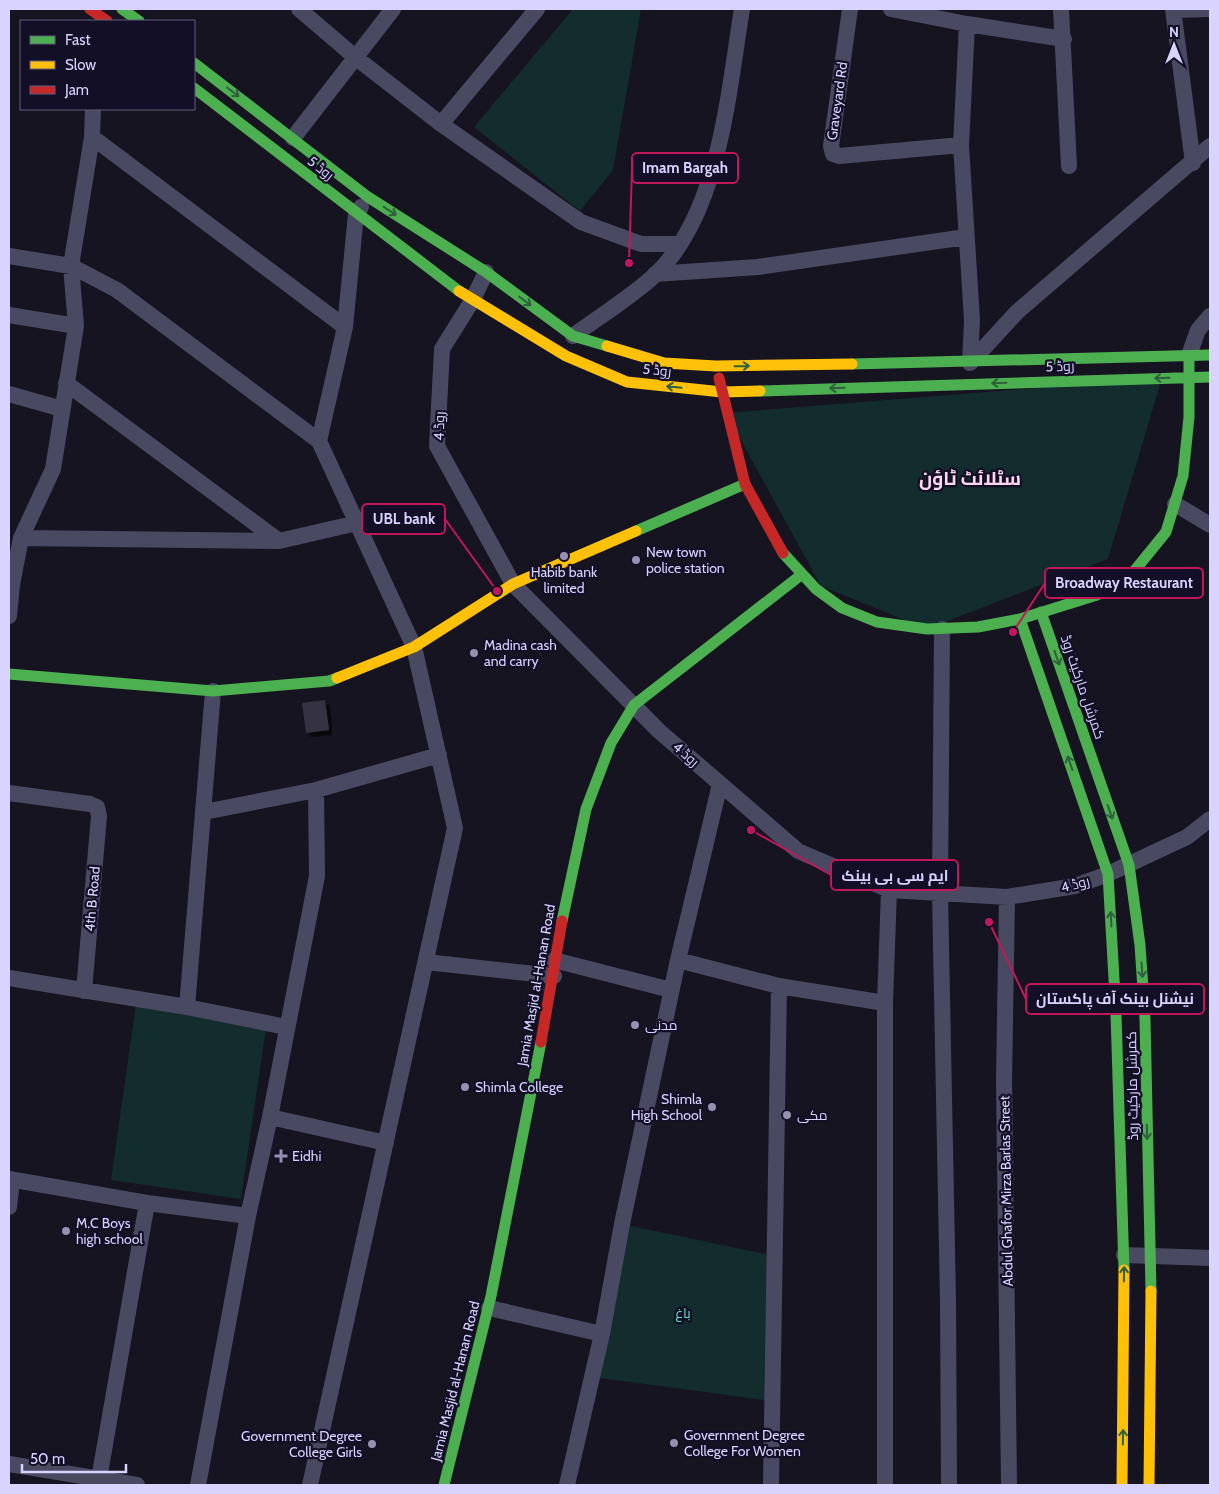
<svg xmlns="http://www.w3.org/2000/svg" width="1219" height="1494" font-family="Cabin,Cairo,sans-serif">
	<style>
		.green { fill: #132c2d }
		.building { fill: #343243; filter: url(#shadow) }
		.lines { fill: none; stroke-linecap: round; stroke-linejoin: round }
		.street { stroke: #4a4962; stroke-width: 16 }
		.fast { stroke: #4caf50; stroke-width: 11 }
		.slow { stroke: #ffc107; stroke-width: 11 }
		.jam { stroke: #c62828; stroke-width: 11 }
		.oneway { stroke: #305f3b }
		.poi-dot { fill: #9591b1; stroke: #130f26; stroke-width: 2 }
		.labels { text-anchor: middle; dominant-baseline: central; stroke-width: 4.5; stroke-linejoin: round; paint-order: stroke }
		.street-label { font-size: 14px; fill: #d9d4ff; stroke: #130f26 }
		.poi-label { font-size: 14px; fill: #d9d4ff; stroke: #130f26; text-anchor: start }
		.park-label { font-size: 14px; fill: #5fe0c0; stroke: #130f26 }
		.district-label { font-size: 19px; font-weight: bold; fill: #ffd6f0; stroke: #130f26 }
		.leader { fill: none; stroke: #c2185b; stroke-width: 2 }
		.callout-dot { fill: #c2185b; stroke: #130f26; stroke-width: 2 }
		.callout { fill: #130f26; stroke: #c2185b; stroke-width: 2 }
		.callout-label { font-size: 15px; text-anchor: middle; font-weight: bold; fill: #d9d4ff }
	</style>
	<defs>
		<filter id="shadow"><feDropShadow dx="4.5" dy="4.5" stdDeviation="0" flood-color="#0009"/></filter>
	</defs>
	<rect width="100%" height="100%" fill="#161421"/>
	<path class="green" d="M573 9H641L613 170 580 211 474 127Z
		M1162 378 1108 559 927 629 821 586 726 413Z
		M136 1004 266 1028 241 1199 111 1180Z
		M622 1224 775 1256 772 1401 593 1377Z"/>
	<path class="building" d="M325 700 329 730 306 733 302 703Z"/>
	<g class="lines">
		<path class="street" d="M299 9 355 57 441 124 581 222 641 244H679
			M850 9 831 146 833 154 839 156 961 145
			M891 9 967 24 1064 39
			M1061 9 1069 166
			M1173 9 1193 163
			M1173 10 1209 9
			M967 24 961 145 972 320 970 363
			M441 124 537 9
			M92 137 345 327
			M293 138 393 9
			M9 256 71 266 117 290 319 441
			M486 272 472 301 442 349 437 446 513 584 659 731 798 851 889 890 1007 897 1075 886 1108 874 1187 837 1210 819
			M655 274 758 267 966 237
			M9 315 76 326
			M573 336C600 316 630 298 655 275 720 213 728 93 742 9
			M1189 355 1198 330 1210 316
			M970 363 1017 312 1210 146
			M66 383 279 541
			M9 394 62 409
			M1175 504 1210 525
			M21 538 279 541 357 523
			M9 616 12 585 21 538 53 469 76 326 71 266 92 137 93 109
			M942 629 940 894 948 1301 949 1485
			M9 793 90 804 97 807 99 816 84 991
			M204 812 316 790 439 755
			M1007 897 1004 1081 1009 1485
			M554 960 671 990
			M678 960 779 986 885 1003
			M426 962 554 976
			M9 978 187 1007 286 1027
			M187 1007 213 691
			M270 1117 386 1143
			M9 1179 147 1203 248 1216
			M9 1207 12 1180
			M1124 1255 1210 1258
			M489 1308 602 1334
			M9 1464 137 1485
			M99 1479 147 1203
			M198 1485 248 1216 270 1117 317 876 316 790
			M310 1485 455 828 414 647 319 441 345 327 356 214 361 207
			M567 1485 602 1334 622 1224 678 960 720 784
			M771 1485 779 986
			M885 1485V1003L889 890"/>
		<path class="fast" d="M122 9 139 21
			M194 63 368 197 486 272 573 336 607 346
			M194 88 459 291
			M852 364 1210 355
			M760 391 1210 377
			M636 531 745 484
			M783 553 816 589 842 608 877 622 927 629 978 627 1020 619 1097 595 1131 575 1166 532 1183 476 1189 417V361
			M1041 612 1129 865 1140 945 1145 1019 1151 1291
			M1020 619 1108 874 1116 1014 1124 1270
			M9 674 213 691 329 681 337 678
			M562 921 586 809 611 743 634 705 801 575
			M444 1485 491 1296 541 1042"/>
		<path class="slow" d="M459 291 566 356 627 382 722 392 760 391
			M607 346 664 363 716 366 852 364
			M337 678 414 647 513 584 636 531
			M1122 1485 1124 1270
			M1149 1485 1151 1291"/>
		<path class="jam" d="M90 9 107 21
			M719 378 745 484 783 553
			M541 1042 562 921"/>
	</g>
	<defs><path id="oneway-shaft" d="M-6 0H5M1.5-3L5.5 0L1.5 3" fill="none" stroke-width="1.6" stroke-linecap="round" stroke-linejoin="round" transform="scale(1.25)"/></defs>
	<g class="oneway">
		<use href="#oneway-shaft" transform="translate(233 92) rotate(37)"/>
		<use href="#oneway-shaft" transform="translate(390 211) rotate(33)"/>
		<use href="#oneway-shaft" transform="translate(525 301) rotate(37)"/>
		<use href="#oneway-shaft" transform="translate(742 366) rotate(-1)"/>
		<use href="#oneway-shaft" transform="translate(1162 378) rotate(178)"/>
		<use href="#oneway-shaft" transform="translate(999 383) rotate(178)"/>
		<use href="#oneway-shaft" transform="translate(674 387) rotate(-174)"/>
		<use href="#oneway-shaft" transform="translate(837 388) rotate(178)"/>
		<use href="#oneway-shaft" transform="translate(1057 658) rotate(71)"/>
		<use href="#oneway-shaft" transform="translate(1070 763) rotate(-109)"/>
		<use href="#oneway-shaft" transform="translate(1110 812) rotate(71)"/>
		<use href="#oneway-shaft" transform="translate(1111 919) rotate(-93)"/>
		<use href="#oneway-shaft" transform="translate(1142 970) rotate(86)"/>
		<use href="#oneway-shaft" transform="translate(1147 1132) rotate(89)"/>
		<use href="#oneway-shaft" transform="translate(1124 1274) rotate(-89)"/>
		<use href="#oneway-shaft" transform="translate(1123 1437) rotate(-89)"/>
	</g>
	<g class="poi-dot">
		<circle cx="564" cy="556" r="5"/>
		<circle cx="636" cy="560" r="5"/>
		<circle cx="474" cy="653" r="5"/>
		<circle cx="635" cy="1025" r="5"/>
		<circle cx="465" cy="1087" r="5"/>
		<circle cx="712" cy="1107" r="5"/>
		<circle cx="787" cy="1115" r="5"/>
		<path d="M278.5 1148.5h5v5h5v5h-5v5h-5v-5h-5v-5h5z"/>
		<circle cx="66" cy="1231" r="5"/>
		<circle cx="674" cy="1443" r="5"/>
		<circle cx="372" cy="1444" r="5"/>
	</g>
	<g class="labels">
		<g class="street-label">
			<text transform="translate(837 101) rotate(-82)">Graveyard Rd</text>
			<text transform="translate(321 168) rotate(38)">روڈ 5</text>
			<text transform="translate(1060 366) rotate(-2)">روڈ 5</text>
			<text transform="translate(657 370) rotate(6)">روڈ 5</text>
			<text transform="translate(439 426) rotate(-88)">روڈ 4</text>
			<text transform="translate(1083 687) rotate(71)">کمرشل مارکیٹ روڈ</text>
			<text transform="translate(686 754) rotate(41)">روڈ 4</text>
			<text transform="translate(1075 884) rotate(-15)">روڈ 4</text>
			<text transform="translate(92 899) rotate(-85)">4th B Road</text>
			<text transform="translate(536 985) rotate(-80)">Jamia Masjid al-Hanan Road</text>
			<text transform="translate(1132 1086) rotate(-91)">کمرشل مارکیٹ روڈ</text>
			<text transform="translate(1006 1191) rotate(-91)">Abdul Ghafor Mirza Barlas Street</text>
			<text transform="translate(455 1381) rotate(-76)">Jamia Masjid al-Hanan Road</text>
		</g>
		<g class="poi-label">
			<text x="646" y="552">New town<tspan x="646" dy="16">police station</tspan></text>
			<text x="564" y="572" text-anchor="middle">Habib bank<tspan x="564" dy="16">limited</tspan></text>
			<text x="484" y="645">Madina cash<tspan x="484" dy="16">and carry</tspan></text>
			<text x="645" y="1025">مدنی</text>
			<text x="475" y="1087">Shimla College</text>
			<text x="702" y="1099" text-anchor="end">Shimla<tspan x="702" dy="16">High School</tspan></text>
			<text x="797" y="1115">مکی</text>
			<text x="292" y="1156">Eidhi</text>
			<text x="76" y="1223">M.C Boys<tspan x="76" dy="16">high school</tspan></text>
			<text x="684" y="1435">Government Degree<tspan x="684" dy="16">College For Women</tspan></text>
			<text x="362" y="1436" text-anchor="end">Government Degree<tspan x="362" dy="16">College Girls</tspan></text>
		</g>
		<g class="park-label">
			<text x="683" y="1313">باغ</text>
		</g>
		<g class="district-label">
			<text x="970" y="478">سٹلائٹ ٹاؤن</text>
		</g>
	</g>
	<path class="leader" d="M629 263L632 168M497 591L445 519M1013 632L1045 583M751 830L831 875M989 922L1026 999"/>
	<g class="callout-dot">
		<circle cx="629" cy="263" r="5"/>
		<circle cx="497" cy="591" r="5"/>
		<circle cx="1013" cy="632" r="5"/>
		<circle cx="751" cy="830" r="5"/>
		<circle cx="989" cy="922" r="5"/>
	</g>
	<g class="callout">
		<rect x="632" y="153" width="106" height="30" rx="5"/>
		<rect x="362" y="504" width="83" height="30" rx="5"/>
		<rect x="1045" y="568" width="158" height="30" rx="5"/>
		<rect x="831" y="860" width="127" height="30" rx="5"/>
		<rect x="1026" y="984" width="178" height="30" rx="5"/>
	</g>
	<g class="callout-label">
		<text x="685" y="173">Imam Bargah</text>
		<text x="404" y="524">UBL bank</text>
		<text x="1124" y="588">Broadway Restaurant</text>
		<text x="895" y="881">ایم سی بی بینک</text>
		<text x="1115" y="1004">نیشنل بینک آف پاکستان</text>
	</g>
	<rect width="1219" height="1494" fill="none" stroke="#d9d4ff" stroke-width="20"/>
	<rect x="20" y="20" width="175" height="90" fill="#130f26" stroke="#625e7d"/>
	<rect x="30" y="36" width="25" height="8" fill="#4caf50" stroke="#625e7d"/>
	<text x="65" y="45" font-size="15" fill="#d9d4ff">Fast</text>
	<rect x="30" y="61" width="25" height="8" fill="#ffc107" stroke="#625e7d"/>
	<text x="65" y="70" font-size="15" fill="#d9d4ff">Slow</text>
	<rect x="30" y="86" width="25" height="8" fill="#c62828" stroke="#625e7d"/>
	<text x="65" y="95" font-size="15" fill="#d9d4ff">Jam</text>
	<g transform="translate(1174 45)" stroke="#130f26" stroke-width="4" paint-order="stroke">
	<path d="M0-4L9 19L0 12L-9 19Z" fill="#d9d4ff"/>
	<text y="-8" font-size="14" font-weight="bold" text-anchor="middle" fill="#d9d4ff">N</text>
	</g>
	<path d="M22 1464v8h104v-8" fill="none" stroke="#d9d4ff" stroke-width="2.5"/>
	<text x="30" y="1464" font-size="15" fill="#d9d4ff" stroke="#130f26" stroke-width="4" paint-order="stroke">50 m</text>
</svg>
